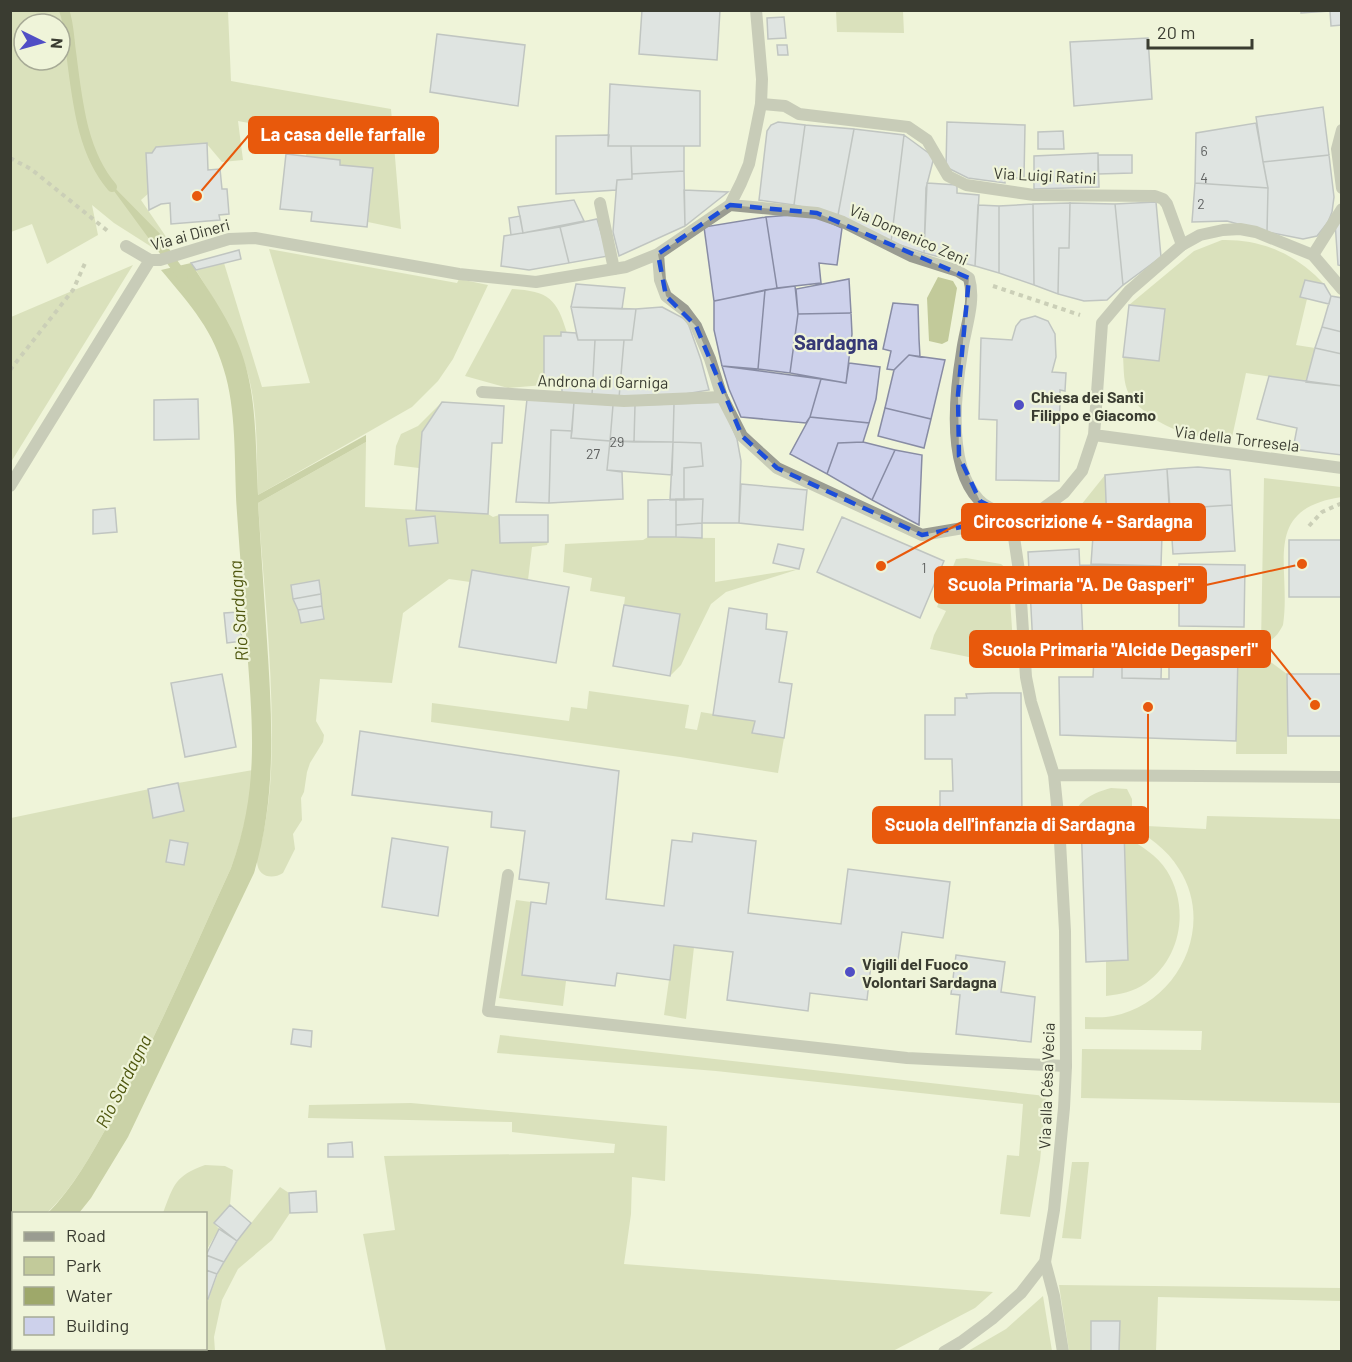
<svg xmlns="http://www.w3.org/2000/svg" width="1352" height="1362" font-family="Barlow,sans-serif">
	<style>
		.green { fill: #c2ca9a; fill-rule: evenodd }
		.water { fill: #9ea86a }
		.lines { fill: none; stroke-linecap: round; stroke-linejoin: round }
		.stream { stroke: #9ea86a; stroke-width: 10 }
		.building { fill: #cdd1eb; stroke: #888ca4; stroke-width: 1.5 }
		.path { stroke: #9fa28f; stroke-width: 4; stroke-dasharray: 4.5 4.5; stroke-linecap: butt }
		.service { stroke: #9a9c91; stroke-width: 12 }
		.minor { stroke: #9a9c91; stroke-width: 12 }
		.marked { fill: none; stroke: #1d4ed8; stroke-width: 4.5; stroke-dasharray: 12 8; stroke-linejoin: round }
		.poi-dot { fill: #504ec5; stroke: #eff4d9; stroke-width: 2 }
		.labels { text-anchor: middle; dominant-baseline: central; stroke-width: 4.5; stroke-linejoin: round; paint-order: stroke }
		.number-label { font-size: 14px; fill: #5f6160 }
		.street-label { font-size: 16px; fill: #3a3c31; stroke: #eff4d9 }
		.poi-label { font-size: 16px; font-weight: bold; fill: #3a3c31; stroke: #eff4d9; text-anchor: start }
		.water-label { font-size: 18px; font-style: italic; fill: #4f570f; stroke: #eff4d9 }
		.quarter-label { font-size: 20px; font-weight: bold; fill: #363975; stroke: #eff4d9 }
		.leader { fill: none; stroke: #e8590c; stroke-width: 2 }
		.callout-dot { fill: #e8590c; stroke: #eff4d9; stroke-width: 2 }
		.callout { fill: #e8590c; stroke: #e8590c; stroke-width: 2 }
		.callout-label { font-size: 18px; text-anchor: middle; font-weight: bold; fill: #fff }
	</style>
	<rect width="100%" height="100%" fill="#eff4d9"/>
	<path class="green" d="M11 11H228L231 81 391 109 401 229 368 222 373 168 340 165V160L306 156 309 134 238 121 243 160 222 162 206 143 156 147 152 153H146L149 193 141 200 173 247 158 251 114 223 92 205 98 235 47 264 32 224 11 232ZM24 24H60V60H24Z
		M836 11H903L904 33 837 32Z
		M1222 240C1263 239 1297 255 1324 284L1305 281 1300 297 1307 299 1296 345 1315 348 1306 382 1246 373 1231 442C1200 437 1173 434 1148 414 1141 408 1133 402 1129 394 1123 383 1124 369 1123 357L1159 361 1165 309 1129 305 1194 251Z
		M269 249 457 283 459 279 488 285 453 359 438 381 412 407 258 495C256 454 259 408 246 368 236 334 214 300 196 270L224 263 262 387 310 383Z
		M133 265 11 462V317Z
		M938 277 953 281 957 288 948 341 942 344 929 341 927 298Z
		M512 289C549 291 557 299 567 333L561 332V336H544V385L508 388 465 376Z
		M442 402 422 432 419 468 394 465 396 446 401 434 418 426Z
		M366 442 365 507 488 514 493 517 499 515 500 543 548 542 547 545 532 547 528 580 472 570 470 582 449 579 403 613 392 683 320 679 316 721 324 735 323 742 310 763 307 772 304 792 301 798 302 820 293 834 295 849 283 873C272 880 258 877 257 862 256 854 262 843 263 835 267 815 270 793 271 772 275 683 264 592 258 503Z
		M1105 475 1107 525H1065Z
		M1264 478 1341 487 1342 497C1259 509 1292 567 1283 625 1278 635 1272 642 1261 644Z
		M648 537 715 538V582L799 569 726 592 711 604 681 665 670 676 680 614 624 605 625 597 590 591 592 578 563 572 565 544 643 540Z
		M966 558 1001 564 1008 570 1014 658 1007 665 930 649 934 635 946 611 937 607 956 559Z
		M1260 654 1287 674V754H1236L1238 655Z
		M589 691 689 705 685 728 697 730 701 712 755 721 753 733 784 738 778 773 680 757 431 722 432 703 569 721 571 707 587 709Z
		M253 770C250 804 243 836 231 868 192 953 155 1041 109 1123 91 1155 73 1188 47 1213L14 1214 13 1247 11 1250V818L178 783Z
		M1111 788 1127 789 1132 799V814L1080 813 1074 818C1076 800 1096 792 1111 788Z
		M1207 816 1341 819V1103L1081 1098 1082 1049 1201 1050 1202 1031 1085 1029V1017C1094 1017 1104 1018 1113 1016 1178 1004 1216 926 1179 869 1167 849 1147 835 1127 825L1206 829Z
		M1124 836C1140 845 1157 855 1167 871 1190 908 1181 958 1146 983 1134 992 1120 994 1106 996V961L1128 959Z
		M516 900 531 902 522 975 566 981 563 1006 499 998Z
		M674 945 694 947 686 1019 664 1015Z
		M500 1035 1046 1096 1040 1161 1030 1217 1000 1214 1007 1155 1019 1156 1023 1104 716 1071 497 1053Z
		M411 1103 667 1126 665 1181 632 1177 631 1214 624 1264 993 1292 975 1308 893 1351H386L363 1234 395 1230 384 1156 614 1153 615 1144 512 1132V1122L308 1118 309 1105Z
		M1072 1162H1089L1081 1239 1062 1238Z
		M205 1165 225 1166 233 1170 230 1205 214 1223 219 1229 206 1251V1214L163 1213C174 1184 175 1176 205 1165Z
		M280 1187 289 1193 290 1213 272 1240 238 1269 222 1300 214 1337 215 1351H198V1349L206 1348V1305L219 1271 240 1237Z
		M1059 1285 1341 1288V1301L1158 1297 1156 1351H1069Z
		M1043 1296 1052 1351H968L1006 1329Z"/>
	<path class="water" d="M103 176 173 247 158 251Z
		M191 263C207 288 224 312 236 339 258 387 255 443 258 495L366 435V442L258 503C261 549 264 595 267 641 272 718 277 797 254 873L128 1137 91 1198 79 1213 47 1214C73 1188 91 1155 109 1123 155 1041 192 953 231 868 259 791 253 729 247 649 244 603 240 558 237 513 234 469 237 419 226 377 214 330 191 306 161 270Z"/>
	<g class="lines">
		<path class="stream" d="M64 10C69 23 69 38 71 52 77 97 81 151 112 187
			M155 238 183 277"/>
	</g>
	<path class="building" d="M642 10H720L717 60 639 54Z
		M1301 10H1342V25L1331 26 1330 11 1301 13Z
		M784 17 786 38 768 39 767 18Z
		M437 34 525 45 518 106 430 92Z
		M1148 38 1152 99 1074 106 1070 42Z
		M777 45H787L788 55H778Z
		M610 84 700 91V146H608Z
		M1323 107 1329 155 1263 162 1256 117Z
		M778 122 805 125 794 205 759 200 767 131 771 125Z
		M947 122 1025 125 1024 178H1005V183L968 178 946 167Z
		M1256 123 1268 188 1195 183 1196 133Z
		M805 125 854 129 838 215 794 205Z
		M854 129 904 135 891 242 838 215Z
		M1063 131 1064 149H1038V132Z
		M609 135 608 146H631L632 179 617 180 616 190 556 194V136Z
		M904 135 934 157 926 188 924 253 891 242Z
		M207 143 208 170 220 169 222 189H227L229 214 219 215 220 220 171 224 170 203 161 204 149 210 146 153H152L156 147Z
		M631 146H684V171L632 174Z
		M1098 153 1099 187 1034 189V156Z
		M286 154 340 160V165L373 168 367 227 311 221 312 212 280 209Z
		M1098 155H1132V173L1098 174Z
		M1329 155 1334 197 1332 212 1328 222 1317 236 1303 239 1267 232 1268 188 1263 162Z
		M684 171 685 226 619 256 613 232 617 180 632 179V174Z
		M927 183 957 185V193L979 195 975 266 924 253Z
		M1195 183 1268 188 1267 232 1227 221 1192 222Z
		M684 190 728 192 685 226Z
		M574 200 584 221 523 233 518 207Z
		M1156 202 1161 257 1123 285 1115 204Z
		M1070 203 1069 248H1059L1058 294 1034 285 1033 204Z
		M1070 203 1115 204 1123 285 1107 300 1084 301 1058 294 1059 248H1069Z
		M1033 204 1034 285 999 273V206Z
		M978 205 999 206V273L975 266Z
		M791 215 815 216 842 228 837 265 819 263 821 283 777 288 766 217Z
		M520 216 523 233 511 235 509 218Z
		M766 217 777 288 714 301 704 227Z
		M597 219 608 256 569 263 560 227Z
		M1342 219V266L1338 265 1335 222Z
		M560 227 569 263 529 270 501 266 504 236Z
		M239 250 241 259 196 270 191 263Z
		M849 279 851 313 798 314 796 289Z
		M1305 280 1324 284 1331 296 1329 304 1300 297Z
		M576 284 625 288 622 309 571 307Z
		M795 286 798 314 790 373 758 369 765 290Z
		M765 290 758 369 722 366 714 330V301Z
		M1331 296 1342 298V332L1322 327Z
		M893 303 918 305 919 339 920 357 909 355 894 370 887 369 891 351 883 349Z
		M1129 305 1165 309 1159 361 1123 357Z
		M571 307 636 309 632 340H578Z
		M662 307 683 318 688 323 701 360 709 390 661 398H619L624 340H632L636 309Z
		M851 313 852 334 846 383 790 373 798 314Z
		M1035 316 1048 321 1055 334 1056 357 1052 372 1066 373 1065 391 1060 390 1059 481 996 480 997 420 979 419 981 338 1012 340 1016 326 1021 320Z
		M1322 327 1342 332V354L1315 348Z
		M561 332 576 333 578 340H595L592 395 562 393V387L544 385V336H561Z
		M595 340H624L619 398 592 395Z
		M1315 348 1342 354V386L1306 382Z
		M909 355 945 360 931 419 885 408 894 370Z
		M849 363 880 367 876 399 869 423 810 417 821 379 846 383Z
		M722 366 821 379 810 417 806 423 741 417 729 389Z
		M1269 376 1342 386V455L1293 449 1297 428 1257 419Z
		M198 399 199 439 154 440V400Z
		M527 399 574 402 572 431 551 430 549 503 516 502Z
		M442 402 504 406 502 443H492L488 514 416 510 422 432Z
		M574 402 613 405 610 441 571 438Z
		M721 402 737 439 741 461 739 523H702L703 499 684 500V468L703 466 701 443 673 442 674 404Z
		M674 404 673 442H634L635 405Z
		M613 405H635L634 442 610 441Z
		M885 408 931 419 924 448 878 436Z
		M810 417 869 423 863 442 838 443 827 474 790 454Z
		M551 430 572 431 571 438 610 441 607 470 622 472 623 499 549 503Z
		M610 441 673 442 672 475 607 470Z
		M673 442 701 443 703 466 684 468V500H670Z
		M863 442 895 450 872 500 827 474 838 443Z
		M895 450 922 455 919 525 872 500Z
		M1198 467 1230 470 1232 505 1170 509 1167 469Z
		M1167 469 1170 522 1107 525 1105 475Z
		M741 484 807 490 803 530 739 523Z
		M676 499H703L702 523 676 525Z
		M676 499V537H648V500Z
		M1232 505 1235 551 1173 554 1170 509Z
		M115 508 117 532 93 534V510Z
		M499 515H548V542L500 543Z
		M435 516 438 543 409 546 406 519Z
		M842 517 944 561 920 618 817 572Z
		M702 523V538L676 537V525Z
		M1162 535 1161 566 1091 564 1093 536Z
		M1289 540H1342V597H1289Z
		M778 544 804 549 799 569 773 563Z
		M1079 549 1084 663 1034 665 1028 552Z
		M1179 564 1245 565 1244 627 1179 626Z
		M1080 565 1161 566V598L1081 596Z
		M472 570 569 587 556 663 459 647Z
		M319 580 321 594 293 599 291 585Z
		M321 594 322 606 298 610 293 599Z
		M624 605 680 614 670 676 613 666Z
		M322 606 324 619 301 623 298 610Z
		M729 608 767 614 766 629 787 632 779 682 792 684 784 738 752 733 755 721 713 715Z
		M239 612 242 641 227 643 224 613Z
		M1162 644 1161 679 1122 678V646Z
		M1169 654 1238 655 1236 741 1060 735 1059 677H1093L1094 658 1122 657V678L1169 679Z
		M222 674 236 747 185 757 171 683Z
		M1287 674H1342V736H1288Z
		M992 693H1021L1022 821H983V815H940V791H953L952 759H925V715H955V698H967L966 694Z
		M360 731 619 771 606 899 664 906 672 840 692 842 693 833 756 841 748 913 841 924 848 869 950 882 943 938 902 932 897 967 871 964 867 1000 810 993 808 1011 727 1000 733 952 674 945 670 980 617 973 615 986 522 975 531 902 546 904 549 883 519 879 525 831 491 827 492 812 352 795Z
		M178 783 184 811 153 818 148 789Z
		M1081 822H1108V831L1124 830 1128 960 1086 962Z
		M392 838 448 847 438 916 382 907Z
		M170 840 188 843 184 865 166 862Z
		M956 955 1005 962 1001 992 1035 997 1031 1042 956 1034 960 995 951 994Z
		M293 1029 312 1031 311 1047 291 1044Z
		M352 1142 353 1157H328V1144Z
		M316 1191 317 1212 290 1213 289 1193Z
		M230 1205 251 1223 237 1241 214 1223Z
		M219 1229 237 1241 224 1262 206 1255Z
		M206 1255 224 1262 217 1274 206 1270Z
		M206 1270 217 1274 208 1299 206 1298Z
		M1091 1321H1120L1119 1352H1091Z"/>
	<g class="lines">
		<path class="path" d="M10 158 31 169 109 232
			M993 286 1080 315
			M10 370 73 290 86 261
			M1309 526 1322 512 1342 503"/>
		<path class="service" d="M761 104 785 106 799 114 908 127 927 140 948 176 966 185 1034 195 1155 196 1163 199 1167 204 1182 245
			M1342 130 1337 149 1342 188
			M600 203 614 269
			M1313 255 1342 209
			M482 392 624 401 722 397
			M508 875 488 1011 907 1058 1066 1066
			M1045 1262 1054 1296 1063 1352"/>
		<path class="minor" d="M730 205 817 213 843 222 911 256 958 271 969 278C976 302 965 328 962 352 955 394 947 466 979 500 987 509 1000 512 1011 517
			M126 246 150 260H160L229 239 255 238 459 274 536 282 626 267 658 254 730 205 741 183 749 164 761 104 762 79 756 10
			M658 254 660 280 666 296 684 310 696 326 710 359 722 397 742 436 777 468 922 535 969 527 1042 509 1064 493 1082 471 1094 435 1102 323 1129 291 1182 245 1200 235 1223 230 1240 229 1256 232 1313 255 1342 289
			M1094 435 1342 468
			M10 486 150 260
			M1054 775 1342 777
			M944 1352 961 1342 992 1319 1021 1293 1045 1262 1054 1210 1064 1108 1066 1066 1065 931 1059 824 1054 775 1031 702 1026 677 1019 571 1011 517"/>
	</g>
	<path d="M0 0H1352V1362H0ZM730 205 817 213 969 278 958 395 959 456 980 501 1011 517 922 535 777 468 742 436 696 326 666 296 658 254Z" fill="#eff4d9" fill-opacity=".55" fill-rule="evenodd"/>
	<path class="marked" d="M730 205 817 213 969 278 958 395 959 456 980 501 1011 517 922 535 777 468 742 436 696 326 666 296 658 254Z"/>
	<g class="poi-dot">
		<circle cx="1019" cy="405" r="6"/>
		<circle cx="850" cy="972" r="6"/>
	</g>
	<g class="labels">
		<g class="number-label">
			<text x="1204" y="150">6</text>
			<text x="1204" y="177">4</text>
			<text x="1201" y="203">2</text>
			<text x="617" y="441">29</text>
			<text x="593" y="453">27</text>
			<text x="924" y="567">1</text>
		</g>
		<g class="street-label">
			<text transform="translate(1045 175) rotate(3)">Via Luigi Ratini</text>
			<text transform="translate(190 234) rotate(-15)">Via ai Dineri</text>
			<text transform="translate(909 234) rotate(24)">Via Domenico Zeni</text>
			<text transform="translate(603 381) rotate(1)">Androna di Garniga</text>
			<text transform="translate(1237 438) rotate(7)">Via della Torresela</text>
			<text transform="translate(1046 1086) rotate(-88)">Via alla Césa Vècia</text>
		</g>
		<g class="poi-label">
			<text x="1031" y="396">Chiesa dei Santi<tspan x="1031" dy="18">Filippo e Giacomo</tspan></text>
			<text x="862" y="963">Vigili del Fuoco<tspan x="862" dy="18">Volontari Sardagna</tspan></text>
		</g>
		<g class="water-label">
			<text transform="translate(238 611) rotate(-94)">Rio Sardagna</text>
			<text transform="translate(123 1081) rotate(-63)">Rio Sardagna</text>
		</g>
		<g class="quarter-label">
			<text x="836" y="342">Sardagna</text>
		</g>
	</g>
	<path class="leader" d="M197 196L249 135M881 566L962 522M1302 564L1206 585M1315 705L1270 649M1148 707L1148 825"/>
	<g class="callout-dot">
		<circle cx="197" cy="196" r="6"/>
		<circle cx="881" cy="566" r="6"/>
		<circle cx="1302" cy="564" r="6"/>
		<circle cx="1315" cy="705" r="6"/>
		<circle cx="1148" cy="707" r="6"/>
	</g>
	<g class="callout">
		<rect x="249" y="117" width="189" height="36" rx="6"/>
		<rect x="962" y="504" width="243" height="36" rx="6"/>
		<rect x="935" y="567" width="271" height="36" rx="6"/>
		<rect x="970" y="631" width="300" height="36" rx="6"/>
		<rect x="873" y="807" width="275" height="36" rx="6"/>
	</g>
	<g class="callout-label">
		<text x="343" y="141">La casa delle farfalle</text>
		<text x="1083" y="528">Circoscrizione 4 - Sardagna</text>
		<text x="1071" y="591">Scuola Primaria "A. De Gasperi"</text>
		<text x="1120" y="656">Scuola Primaria "Alcide Degasperi"</text>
		<text x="1010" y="831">Scuola dell'infanzia di Sardagna</text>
	</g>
	<rect width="1352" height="1362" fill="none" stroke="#3a3c31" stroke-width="24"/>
	<rect x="12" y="1212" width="195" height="138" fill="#eff4d9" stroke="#a7aa96" stroke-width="1.5"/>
	<rect x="24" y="1232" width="30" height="9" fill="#9a9c91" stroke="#a7aa96" stroke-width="1.5"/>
	<text x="66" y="1242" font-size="18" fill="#3a3c31">Road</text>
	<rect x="24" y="1257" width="30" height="18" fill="#c2ca9a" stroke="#a7aa96" stroke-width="1.5"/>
	<text x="66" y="1272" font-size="18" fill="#3a3c31">Park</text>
	<rect x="24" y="1287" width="30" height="18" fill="#9ea86a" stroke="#a7aa96" stroke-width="1.5"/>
	<text x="66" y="1302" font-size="18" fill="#3a3c31">Water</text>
	<rect x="24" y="1317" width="30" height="18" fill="#cdd1eb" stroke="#a7aa96" stroke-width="1.5"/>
	<text x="66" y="1332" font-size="18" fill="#3a3c31">Building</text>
	<g transform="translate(42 42) rotate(95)"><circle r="28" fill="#eff4d9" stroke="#a7aa96" stroke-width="1.5"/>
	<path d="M0-4.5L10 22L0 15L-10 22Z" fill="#504ec5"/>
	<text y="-9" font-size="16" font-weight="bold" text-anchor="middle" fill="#3a3c31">N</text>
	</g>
	<path d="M1148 39v9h104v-9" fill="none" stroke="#3a3c31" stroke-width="3"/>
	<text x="1157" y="39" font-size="18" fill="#3a3c31" stroke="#eff4d9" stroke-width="4.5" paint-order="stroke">20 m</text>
</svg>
